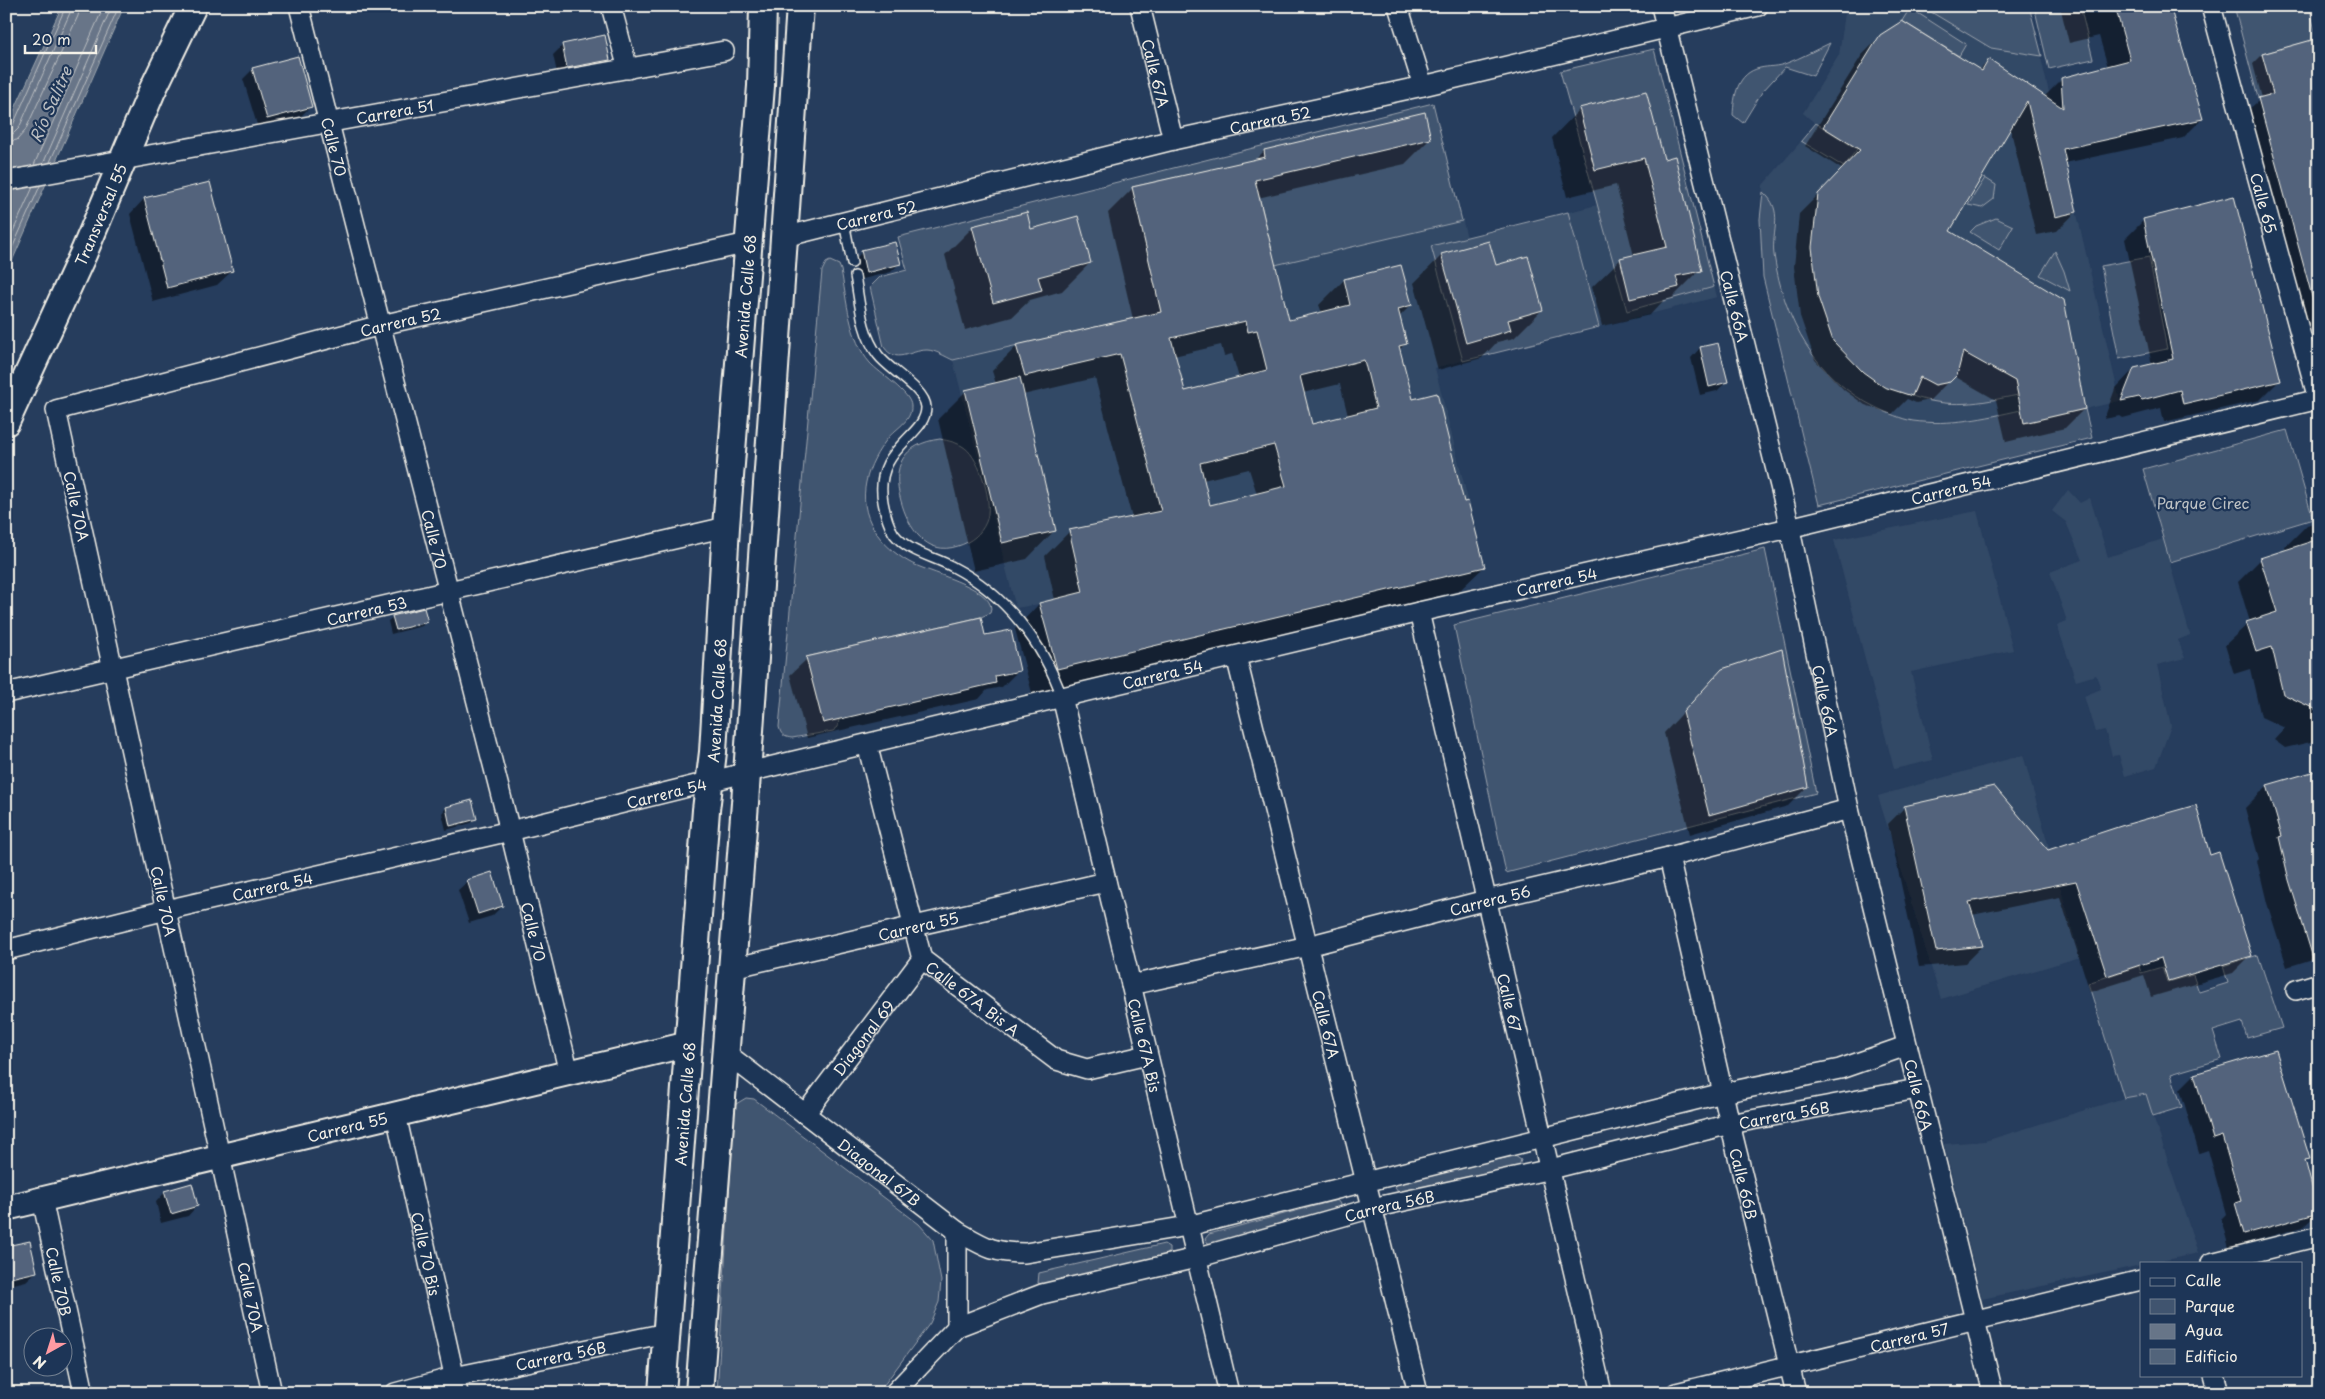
<svg xmlns="http://www.w3.org/2000/svg" width="2325" height="1399" font-family="'Playpen Sans',sans-serif">
	<style>
		.built { fill: #334966 }
		.green { fill: #40546f; stroke: #9aa2ac }
		.water { fill: #677588; stroke: #9fa7ae }
		.shadow { fill: #0007; fill-rule: evenodd }
		.lines { fill: none; stroke-linecap: round; stroke-linejoin: round }
		.shore { stroke: #bcbfc2; stroke-width: 1 }
		.building { fill: #52647b; stroke: #f4f1e8; fill-rule: evenodd }
		.service-casing { stroke: #f4f1e8; stroke-width: 12 }
		.minor-casing { stroke: #f4f1e8; stroke-width: 22 }
		.tertiary-casing { stroke: #f4f1e8; stroke-width: 28 }
		.secondary-casing { stroke: #f4f1e8; stroke-width: 30 }
		.service { stroke: #1d3557; stroke-width: 9 }
		.minor { stroke: #1d3557; stroke-width: 19 }
		.tertiary { stroke: #1d3557; stroke-width: 24 }
		.secondary { stroke: #1d3557; stroke-width: 26 }
		.labels { text-anchor: middle; dominant-baseline: central; stroke-width: 4.5; stroke-linejoin: round; paint-order: stroke }
		.street-label { font-size: 15px; fill: #f4f1e8; stroke: #1d3557 }
		.park-label { font-size: 15px; fill: #bec2c4; stroke: #1d3557 }
		.water-label { font-size: 16px; font-style: italic; fill: #bcbfc2; stroke: #1d3557 }
	</style>
	<rect width="100%" height="100%" fill="#263d5d"/>
	<filter id="ink" filterUnits="userSpaceOnUse"><feTurbulence type="fractalNoise" baseFrequency=".02" numOctaves="2"/><feDisplacementMap in="SourceGraphic" scale="10" xChannelSelector="R" yChannelSelector="G"/><feConvolveMatrix kernelMatrix="1 2 1 2 8 2 1 2 1" color-interpolation-filters="sRGB"/></filter>
	<g filter="url(#ink)">
		<path class="built" d="M1876 6H2029L2120 401 2024 423 1980 438 1857 418 1769 303 1760 250V219L1763 185 1816 124 1803 113 1839 55 1845 13Z
			M1654 49 1717 297 1435 368 1485 567 1056 669 1039 604 1016 608 953 360 980 354 945 225 1433 103 1467 238 1597 205 1560 71Z
			M2068 490 2080 503 2090 498 2108 557 2163 539 2190 635 2178 640 2185 658 2157 665 2171 726 2156 767 2125 776 2119 755 2112 756 2105 730 2095 732 2084 696 2101 689 2096 675 2076 681 2057 625 2067 621 2050 572 2082 560 2066 522 2052 511Z
			M1977 511 2013 650 1911 672 1933 760 1894 769 1834 540Z
			M2023 755 2080 957 1941 999 1878 796Z
			M2146 1094 2198 1253 2153 1263H2141V1265L1982 1299 1944 1144 1985 1141 2124 1098Z"/>
		<path class="green" d="M1921 6H2029L2042 56 1991 48Z
			M2034 6H2080L2093 59 2049 69Z
			M2234 6H2309L2317 39 2262 54 2273 94 2258 98Z
			M1910 8 1966 44 1959 56 1902 21Z
			M1830 43 1813 76 1785 67 1762 92 1743 123 1733 115C1734 96 1737 73 1760 68 1768 66 1778 67 1787 63 1801 58 1815 50 1830 43Z
			M1654 49 1714 287 1627 311 1560 71Z
			M1433 103 1462 221 1275 265 1251 161 1132 187 1161 312 953 360C946 357 935 350 927 350 910 350 896 365 884 347L870 287 880 277 907 270 898 237Z
			M1816 123 1857 149 1844 167 1801 141Z
			M1985 178 1996 185 1994 199 1982 208 1968 205Z
			M1763 192C1785 211 1771 230 1774 255 1784 321 1816 379 1877 408 1888 413 1901 419 1913 421 1950 426 1985 418 2021 410L2025 423 2085 409 2092 438 1819 505 1763 277 1760 219Z
			M1568 212 1599 327 1463 361 1431 246Z
			M1996 218 2013 226 1999 250 1970 232 1976 226Z
			M2055 251 2064 271 2070 291 2040 275Z
			M2149 257 2167 349 2119 359 2101 266Z
			M830 261 839 265 841 270C847 300 849 339 870 363 879 373 911 393 911 406 912 421 896 428 888 438 867 464 855 499 874 529 882 543 895 554 909 562 926 572 992 587 991 609L990 613 981 617 806 657 823 723 839 719 838 727 833 731 792 738C784 737 781 735 779 727L822 271 826 263Z
			M1956 347 2015 381 2018 395C1979 403 1951 409 1912 396L1921 374 1935 385 1950 382 1957 375Z
			M2287 430 2313 519 2170 562 2143 469Z
			M940 439C949 441 957 442 965 448 980 459 994 504 986 522 981 534 971 542 958 546 926 557 908 527 901 501 891 466 903 444 940 439Z
			M1765 549 1816 793 1506 873 1454 625Z
			M2258 955 2282 1028 2247 1038 2242 1022 2213 1031 2222 1059 2171 1074 2182 1107 2153 1116 2146 1094 2124 1098 2088 983 2139 966 2141 973 2162 967 2167 982 2193 975 2199 992 2228 983 2223 966Z
			M746 1098 754 1099 919 1224 933 1240 941 1281 939 1302 930 1323 878 1393H717L734 1115 736 1104Z
			M1515 1156 1521 1160 1519 1166 1399 1193 1395 1188 1398 1180Z
			M1337 1200 1340 1204 1339 1209 1213 1244 1208 1243 1205 1239 1209 1234Z
			M1164 1244 1169 1247V1255L1042 1285 1038 1283 1039 1273Z"/>
		<path class="water" d="M62 6H124L6 275V128Z"/>
		<path class="shadow" d="M2060 6H2169L2202 119 2183 138 2065 163 2076 212 2057 231 2036 235 2010 127 1948 231 2084 409 2065 428 2006 442 1996 400 1954 376 1930 400 1916 403 1907 399 1892 414 1865 405 1844 390 1815 360 1800 316 1794 267 1799 214 1843 170 1805 146 1862 55 1881 36 1979 71 1989 60 2044 97 2062 79 2108 67 2099 36 2069 43Z
			M2319 39V364L2249 109 2262 98 2253 64 2262 55Z
			M563 45 609 60 599 69 558 77 553 55Z
			M253 69 311 106 301 116 258 128 243 79Z
			M1580 109 1664 160 1700 270 1672 298 1664 300 1650 315 1602 326 1592 287 1621 259 1634 256 1616 185 1567 197 1552 138Z
			M1430 139 1405 164 1258 198 1288 322 1322 313 1319 305 1344 280 1401 266 1411 305 1399 317 1405 344 1399 350 1412 401 1463 504 1484 567 1459 591 1032 693 1015 629 1039 604 1055 600 1045 556 1070 531 1132 518 1095 378 1023 395 1055 530 1027 559 974 571 938 419 966 391 996 384 992 371 1017 346 1133 319 1108 213 1133 188 1254 161 1264 151ZM1221 345 1224 356 1232 354 1239 378 1184 392 1174 356ZM1340 384 1348 416 1311 425 1303 393ZM1249 469 1257 494 1209 507 1203 480Z
			M209 183 232 271 217 285 153 302 130 214 144 199Z
			M2144 220 2279 381 2260 400 2164 422 2161 408 2123 418 2120 416 2104 419 2115 389 2134 369 2152 365 2125 239Z
			M973 227 1030 230 1090 263 1062 291 1030 300 1012 317 965 330 945 255Z
			M862 252 899 264 891 272 859 280 854 260Z
			M1442 255 1495 267 1542 310 1514 338 1497 342 1482 358 1438 370 1414 283Z
			M1717 344 1726 382 1717 391 1700 395 1691 358 1700 348Z
			M2319 518V740L2285 748 2274 740 2285 728 2261 717 2250 669 2234 674 2225 645 2250 622 2238 582 2261 559 2286 551 2285 547 2307 525 2316 522Z
			M393 617 426 621 422 626 391 634 388 621Z
			M984 636 1018 671 1002 687 987 690 979 699 807 738 790 675 807 659Z
			M1723 670 1807 787 1788 806 1690 834 1664 733Z
			M2267 786 2319 957 2287 967 2267 903 2257 861 2259 859 2245 808Z
			M1905 807 2048 851 2209 856 2250 956 2233 973 2151 997 2144 975 2090 992 2060 897 1972 915 1982 946 1965 963 1919 967 1888 824Z
			M446 808 475 819 471 823 446 830 442 813Z
			M468 881 502 906 492 916 469 923 458 890Z
			M2194 1075 2308 1159 2304 1163 2318 1213 2303 1227 2229 1248 2221 1219 2226 1214 2208 1150 2199 1153 2180 1089Z
			M165 1192 197 1206 188 1216 161 1223 156 1202Z
			M6 1247 36 1272 26 1281 6 1286Z"/>
		<g class="lines">
			<path class="shore" d="M6 128 13 125 66 6
				M6 135 14 133 19 128 73 6
				M6 142 17 140 25 131 78 16 80 6
				M50 162 119 6
				M43 164 112 6
				M34 165 104 6
				M6 247 33 187
				M6 262 40 186"/>
		</g>
		<path class="building" d="M2115 6H2170L2203 119 2063 149 2077 212 2055 217 2027 101 1950 231 2064 300 2085 409 2024 423 2015 381 1963 352 1957 375 1950 382 1935 385 1920 377 1912 396 1884 387 1863 372 1833 341 1818 297 1812 247 1818 194 1860 150 1823 127 1880 35 1902 21 1982 71 1989 59 2063 108 2061 78 2130 60Z
			M605 35 610 60 567 68 562 44Z
			M2319 38V299L2313 300 2258 98 2273 94 2262 54Z
			M298 56 312 107 267 119 252 68Z
			M1646 91 1664 159 1675 156 1702 271 1676 276 1679 287 1630 299 1620 258 1667 247 1644 158 1595 170 1579 108Z
			M1425 112 1431 139 1255 180 1289 320 1350 305 1344 279 1401 265 1412 305 1398 309 1407 344 1399 346 1413 399 1437 393 1464 502 1468 501 1485 567 1057 669 1039 603 1083 592 1069 530 1161 511 1120 354 1025 376 1016 345 1161 312 1132 187 1265 157 1264 150ZM1246 321 1248 332 1257 330 1267 370 1185 391 1171 338ZM1364 360 1376 408 1312 424 1300 376ZM1274 445 1286 486 1210 505 1200 463Z
			M210 182 233 271 167 288 144 198Z
			M2234 196 2281 381 2183 404 2180 390 2142 400 2139 397 2121 401 2134 368 2173 359 2143 219Z
			M1027 212 1031 229 1078 216 1091 263 1038 277 1042 290 993 303 972 226Z
			M1489 241 1496 265 1528 256 1543 310 1508 320 1511 330 1466 343 1441 254Z
			M895 242 901 264 866 273 861 250Z
			M1718 343 1728 382 1709 387 1700 347Z
			M1020 377 1056 531 1002 543 965 390Z
			M2319 539V711L2283 694 2272 647 2256 652 2246 622 2277 612 2260 558Z
			M424 608 428 622 396 630 392 616Z
			M981 617 985 635 1011 630 1020 671 995 676 996 683 823 723 806 657Z
			M1782 649 1808 787 1709 815 1683 712 1722 669Z
			M2319 770V960L2314 961 2289 880 2279 837 2282 836 2267 785Z
			M1994 786 2048 850 2121 826 2196 805 2210 855 2219 852 2252 956 2168 981 2161 958 2107 976 2076 881 1969 902 1983 946 1936 951 1904 806Z
			M472 800 477 819 450 826 446 807Z
			M492 872 503 906 478 914 467 880Z
			M2276 1050 2310 1159 2305 1160 2319 1213 2244 1234 2235 1203 2241 1201 2222 1136 2213 1139 2194 1074Z
			M192 1183 198 1206 171 1214 164 1191Z
			M30 1241 37 1272 6 1279V1246Z"/>
		<g class="lines">
			<defs>
				<path id="service" d="M844 222 852 263
					M855 276C860 303 861 333 878 355 888 369 925 389 926 407 927 437 873 447 883 502 885 513 888 525 894 534 909 553 933 556 953 567 1005 594 1043 643 1062 697"/>
				<g id="minor">
					<path id="s1" d="M299 6 510 831 569 1073"/>
					<path d="M611 6 628 69"/>
					<path id="s2" d="M1140 6 1173 140"/>
					<path d="M1398 6 1423 86"/>
					<path id="s3" d="M1661 6 1785 506 1849 809 1993 1393"/>
					<path id="s4" d="M2211 6 2318 399"/>
					<path id="s5" d="M6 181 724 51"/>
					<path id="s6" d="M784 237 1173 140 1423 86 1758 6"/>
					<path id="s7" d="M1419 612 1602 1393"/>
					<path id="s8" d="M1236 656 1418 1393"/>
					<path id="s9" d="M6 693 726 527"/>
					<path id="s10" d="M1062 697 1229 1393"/>
					<path id="s11" d="M867 744 922 959 1056 1060 1087 1069 1147 1055"/>
					<path id="s12" d="M1669 857 1730 1124 1796 1393"/>
					<path id="s13" d="M6 950 166 910 510 831 769 767 1419 612 1789 528 2319 399"/>
					<path id="s14" d="M732 968 1106 882"/>
					<path id="s15" d="M1131 985 1308 946 1486 900 1669 857 1849 809"/>
					<path d="M2296 990 2319 983"/>
					<path id="s16" d="M726 1053 957 1231C985 1247 993 1253 1025 1253L1188 1226 1723 1093 1840 1069 1906 1046"/>
					<path id="s17" d="M805 1114 922 959"/>
					<path id="s18" d="M396 1115 458 1393"/>
					<path id="s19" d="M42 1199 84 1393"/>
					<path d="M2211 1263 2319 1236"/>
					<path d="M957 1327V1231"/>
					<path d="M2214 1375 2219 1393"/>
					<path id="s20" d="M272 1393 56 410 381 325 748 243"/>
					<path id="s21" d="M395 1393 454 1377 666 1333"/>
					<path id="s22" d="M894 1393 957 1327 1042 1294 1196 1258 1372 1208 1551 1169 1730 1124 1917 1089"/>
					<path id="s23" d="M1676 1393 2141 1280"/>
				</g>
				<g id="tertiary">
					<path id="s24" d="M6 1208 689 1044"/>
				</g>
				<g id="secondary">
					<path id="s25" d="M6 422 84 252 152 91 193 6"/>
					<path id="s26" d="M662 1393 706 810 713 752 726 527 761 86 763 6"/>
					<path d="M699 1393 745 803 800 6"/>
				</g>
			</defs>
			<use href="#service" class="service-casing"/>
			<use href="#minor" class="minor-casing"/>
			<use href="#tertiary" class="tertiary-casing"/>
			<use href="#secondary" class="secondary-casing"/>
			<use href="#service" class="service"/>
			<use href="#minor" class="minor"/>
			<use href="#tertiary" class="tertiary"/>
			<use href="#secondary" class="secondary"/>
		</g>
	</g>
	<g class="labels">
		<g class="street-label">
			<text stroke="none"><textPath href="#s2" startOffset="69">Calle 67A</textPath></text>
			<text stroke="none"><textPath href="#s5" startOffset="395">Carrera 51</textPath></text>
			<text stroke="none"><textPath href="#s6" startOffset="500">Carrera 52</textPath></text>
			<text stroke="none"><textPath href="#s1" startOffset="145">Calle 70</textPath></text>
			<text stroke="none"><textPath href="#s4" startOffset="204">Calle 65</textPath></text>
			<text stroke="none"><textPath href="#s25" startOffset="228">Transversal 55</textPath></text>
			<text stroke="none"><textPath href="#s6" startOffset="95">Carrera 52</textPath></text>
			<text stroke="none"><textPath href="#s26" startOffset="1100">Avenida Calle 68</textPath></text>
			<text stroke="none"><textPath href="#s3" startOffset="309">Calle 66A</textPath></text>
			<text stroke="none"><textPath href="#s20" startOffset="1362">Carrera 52</textPath></text>
			<text stroke="none"><textPath href="#s13" startOffset="1999">Carrera 54</textPath></text>
			<text transform="translate(77 506) rotate(78)">Calle 70A</text>
			<text stroke="none"><textPath href="#s1" startOffset="550">Calle 70</textPath></text>
			<text stroke="none"><textPath href="#s13" startOffset="1594">Carrera 54</textPath></text>
			<text stroke="none"><textPath href="#s9" startOffset="370">Carrera 53</textPath></text>
			<text stroke="none"><textPath href="#s13" startOffset="1189">Carrera 54</textPath></text>
			<text stroke="none"><textPath href="#s26" startOffset="695">Avenida Calle 68</textPath></text>
			<text stroke="none"><textPath href="#s3" startOffset="714">Calle 66A</textPath></text>
			<text stroke="none"><textPath href="#s13" startOffset="679">Carrera 54</textPath></text>
			<text stroke="none"><textPath href="#s13" startOffset="274">Carrera 54</textPath></text>
			<text stroke="none"><textPath href="#s15" startOffset="369">Carrera 56</textPath></text>
			<text transform="translate(164 901) rotate(78)">Calle 70A</text>
			<text stroke="none"><textPath href="#s14" startOffset="191">Carrera 55</textPath></text>
			<text stroke="none"><textPath href="#s1" startOffset="955">Calle 70</textPath></text>
			<text stroke="none"><textPath href="#s11" startOffset="286">Calle 67A Bis A</textPath></text>
			<text stroke="none"><textPath href="#s7" startOffset="401">Calle 67</textPath></text>
			<text stroke="none"><textPath href="#s8" startOffset="379">Calle 67A</textPath></text>
			<text stroke="none"><textPath href="#s17" startOffset="96">Diagonal 69</textPath></text>
			<text stroke="none"><textPath href="#s10" startOffset="358">Calle 67A Bis</textPath></text>
			<text stroke="none"><textPath href="#s3" startOffset="1119">Calle 66A</textPath></text>
			<text stroke="none"><textPath href="#s26" startOffset="290">Avenida Calle 68</textPath></text>
			<text stroke="none"><textPath href="#s22" startOffset="946">Carrera 56B</textPath></text>
			<text stroke="none"><textPath href="#s24" startOffset="351">Carrera 55</textPath></text>
			<text stroke="none"><textPath href="#s16" startOffset="194">Diagonal 67B</textPath></text>
			<text stroke="none"><textPath href="#s12" startOffset="335">Calle 66B</textPath></text>
			<text stroke="none"><textPath href="#s22" startOffset="541">Carrera 56B</textPath></text>
			<text stroke="none"><textPath href="#s18" startOffset="142">Calle 70 Bis</textPath></text>
			<text stroke="none"><textPath href="#s19" startOffset="84">Calle 70B</textPath></text>
			<text transform="translate(251 1297) rotate(78)">Calle 70A</text>
			<text stroke="none"><textPath href="#s23" startOffset="240">Carrera 57</textPath></text>
			<text stroke="none"><textPath href="#s21" startOffset="170">Carrera 56B</textPath></text>
		</g>
		<g class="park-label">
			<text x="2203" y="502">Parque Cirec</text>
		</g>
		<g class="water-label">
			<text transform="translate(50 104) rotate(-66)">Río Salitre</text>
		</g>
	</g>
	<rect width="2325" height="1399" fill="none" stroke="#1d3557" stroke-width="25"/>
	<rect x="12" y="12" width="2300" height="1374" fill="none" stroke="#f4f1e8" stroke-width="2" filter="url(#ink)"/>
	<rect x="2140" y="1262" width="162" height="115" fill="#1d3557" stroke="#738091"/>
	<rect x="2150" y="1278" width="25" height="8" fill="#1d3557" stroke="#738091"/>
	<text x="2185" y="1286" font-size="15" fill="#f4f1e8">Calle</text>
	<rect x="2150" y="1299" width="25" height="15" fill="#40546f" stroke="#738091"/>
	<text x="2185" y="1312" font-size="15" fill="#f4f1e8">Parque</text>
	<rect x="2150" y="1324" width="25" height="15" fill="#677588" stroke="#738091"/>
	<text x="2185" y="1336" font-size="15" fill="#f4f1e8">Agua</text>
	<rect x="2150" y="1349" width="25" height="15" fill="#52647b" stroke="#738091"/>
	<text x="2185" y="1362" font-size="15" fill="#f4f1e8">Edificio</text>
	<g transform="translate(48 1352) rotate(219)"><circle r="24" fill="#1d3557" stroke="#738091"/>
	<path d="M0-4L9 19L0 12L-9 19Z" fill="#ff9aa2"/>
	<text y="-8" font-size="14" font-weight="bold" text-anchor="middle" fill="#f4f1e8">N</text>
	</g>
	<path d="M25 45v8h71v-8" fill="none" stroke="#f4f1e8" stroke-width="2.5"/>
	<text x="32" y="45" font-size="15" fill="#f4f1e8" stroke="#1d3557" stroke-width="4" paint-order="stroke">20 m</text>
</svg>
